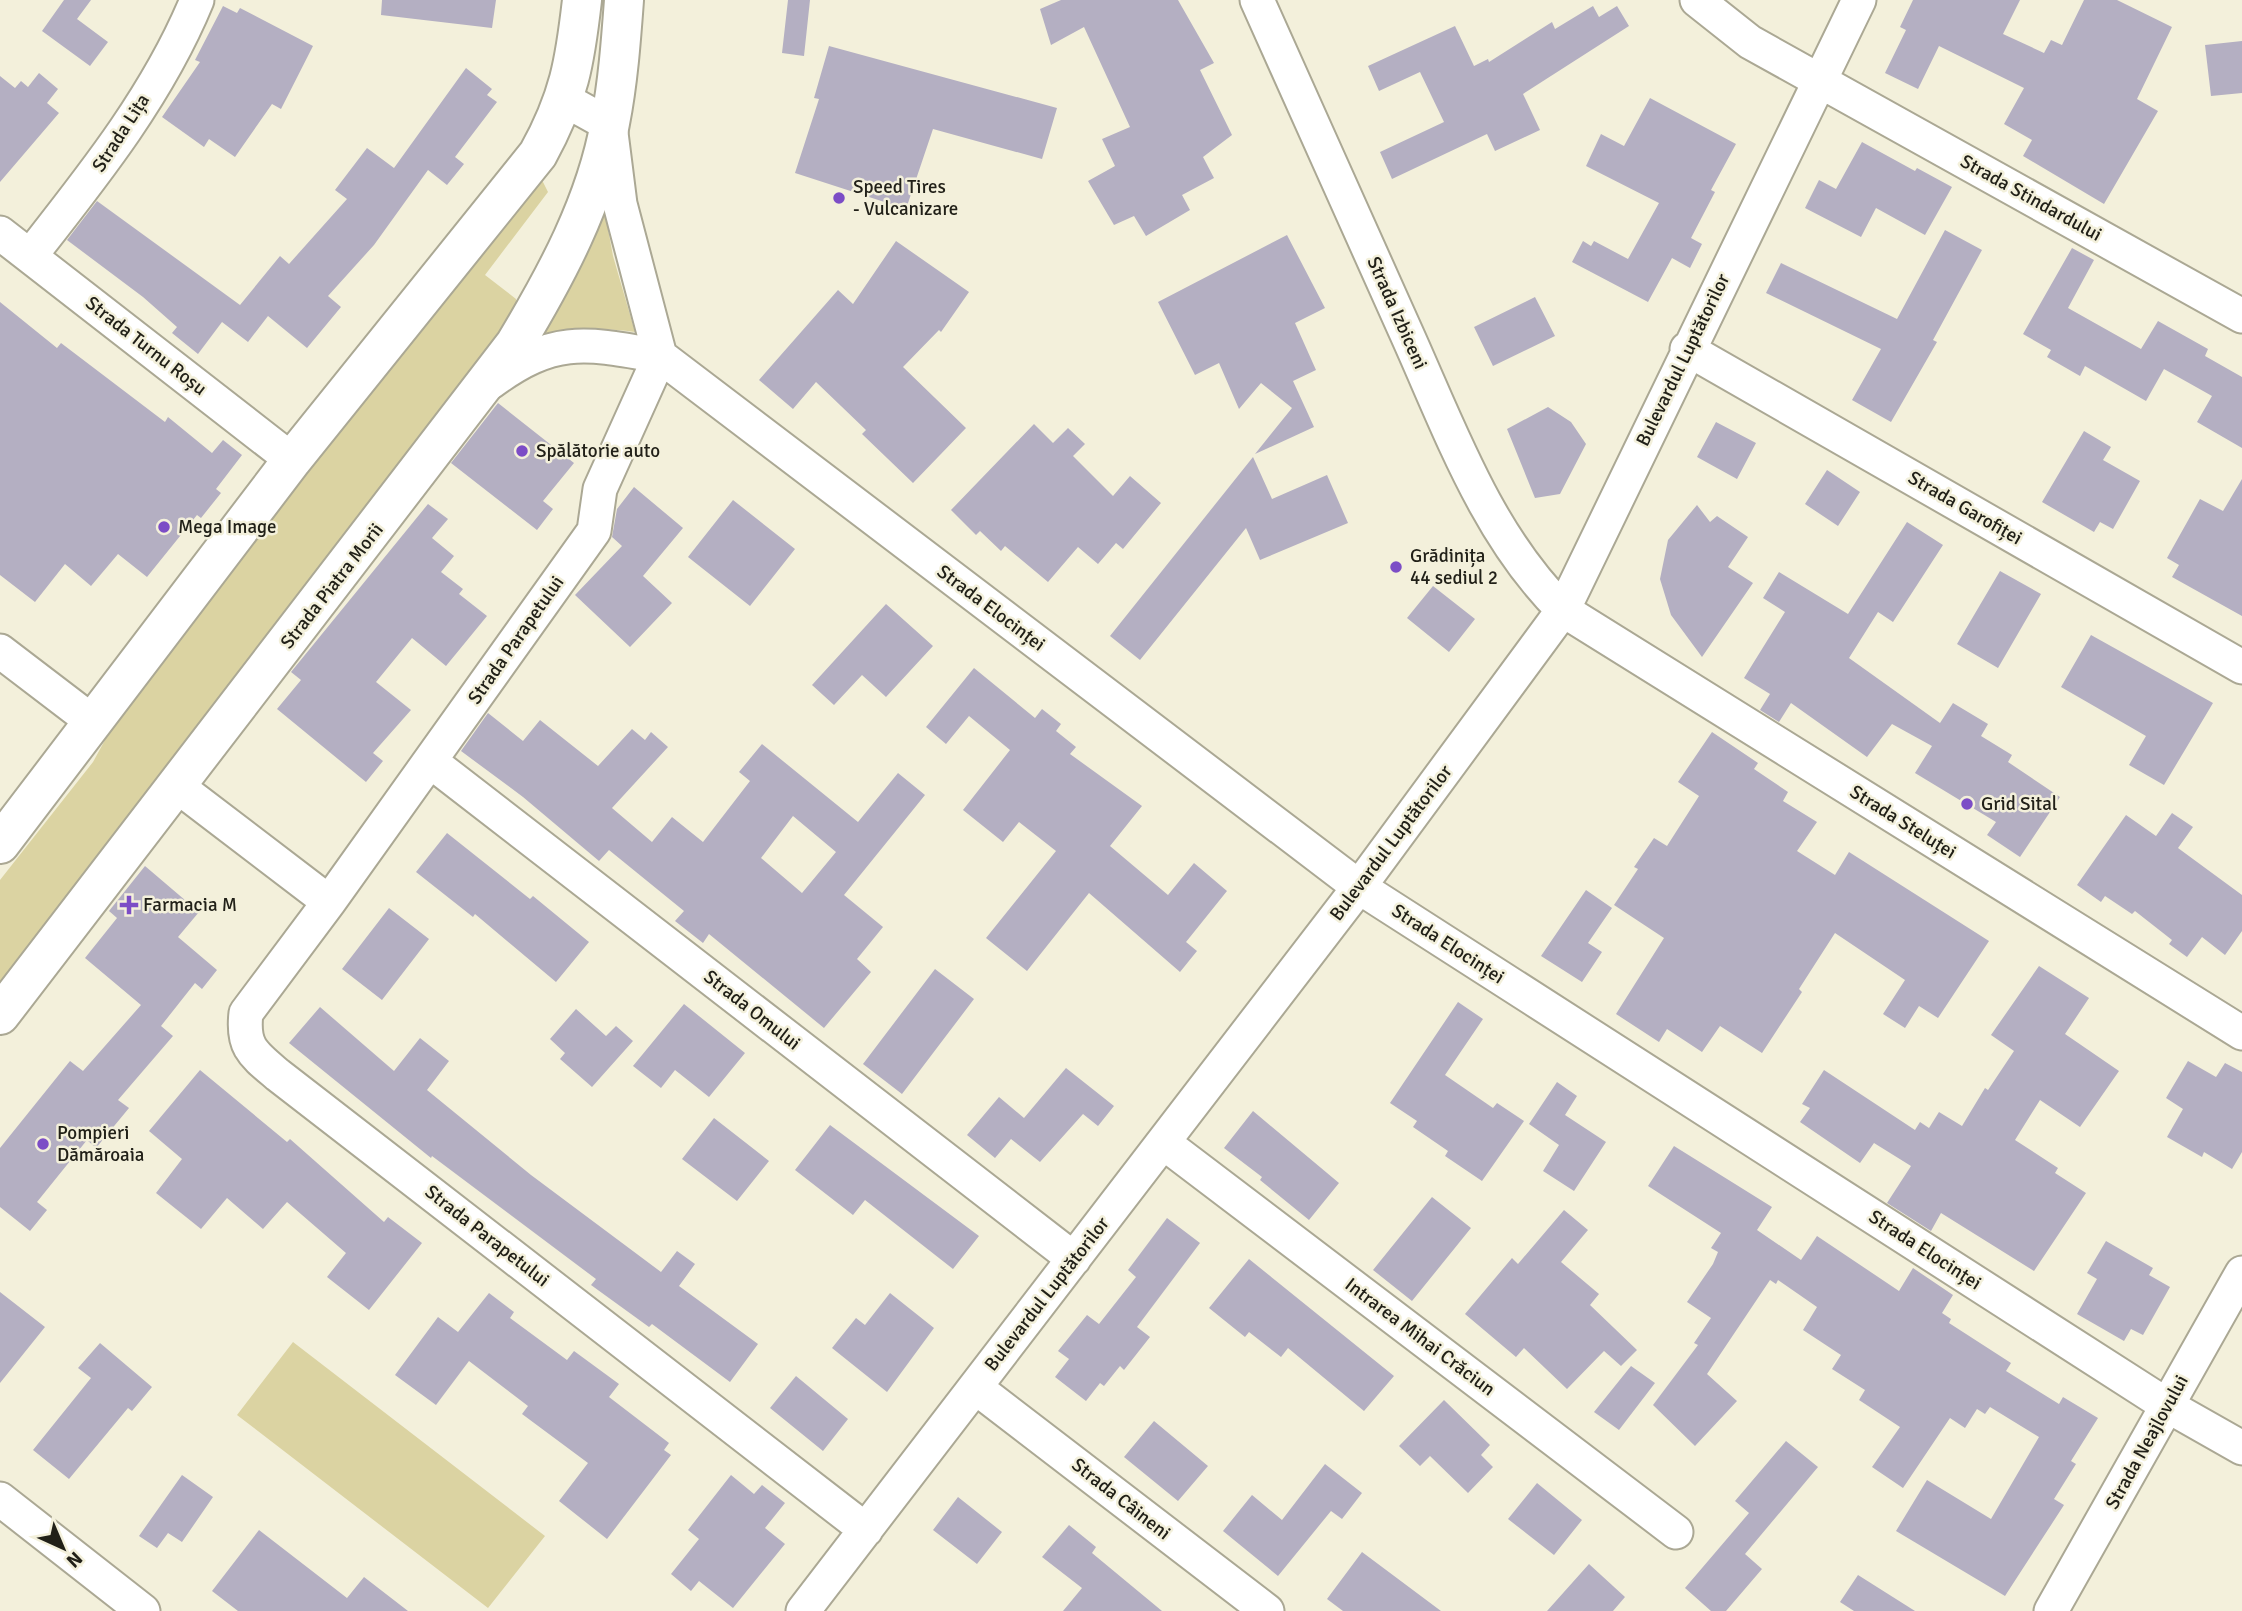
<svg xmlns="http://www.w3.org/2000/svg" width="2242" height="1611" font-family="Signika,sans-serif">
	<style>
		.green { fill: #dbd3a2 }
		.building { fill: #b4afc2; fill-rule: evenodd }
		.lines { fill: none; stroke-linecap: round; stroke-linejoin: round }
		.minor-casing { stroke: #aba894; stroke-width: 37 }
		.tertiary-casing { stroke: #aba894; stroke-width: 42 }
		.minor { stroke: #fff; stroke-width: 33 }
		.tertiary { stroke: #fff; stroke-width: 38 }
		.poi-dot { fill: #7c4dc6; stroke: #f3f0db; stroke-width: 2.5 }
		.labels { text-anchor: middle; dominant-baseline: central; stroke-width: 5; stroke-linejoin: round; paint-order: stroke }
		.street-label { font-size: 19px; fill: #212018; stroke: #f3f0db }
		.poi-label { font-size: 19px; fill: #212018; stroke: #f3f0db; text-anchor: start }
	</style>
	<rect width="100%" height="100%" fill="#f3f0db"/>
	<path class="green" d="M541 178 548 192 485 275 516 299 517 306 492 351 0 991V880L93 762 134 687Z
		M601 191 613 256 635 332C592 326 560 330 520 346Z
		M293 1342 545 1536 488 1608 237 1415Z"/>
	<path class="building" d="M64 0H91L77 19 108 42 90 66 42 31Z
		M382 0H496L492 28 381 15Z
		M788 0H810L804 56 782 53Z
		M1061 0H1178L1214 63 1200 70 1232 135 1203 157 1214 178 1182 195 1190 210 1146 236 1134 216 1114 225 1088 181 1115 166 1102 139 1130 127 1084 27 1051 45 1040 9Z
		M1913 0H2020L2003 34 2044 53 2051 40 2062 45 2084 0H2117L2172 27 2137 99 2158 111 2104 204 2023 156 2032 140 2004 124 2024 88 1939 46 1918 89 1885 73 1906 30 1900 27Z
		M223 6 237 13 240 8 313 46 281 109 272 104 235 157 209 139 204 147 162 117 200 62 195 60Z
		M1593 6 1599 17 1617 6 1629 26 1523 94 1540 130 1495 151 1487 134 1392 179 1380 152 1444 122 1420 72 1379 91 1368 66 1455 26 1474 66 1488 59 1489 62 1552 22 1555 29Z
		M2242 41V93L2211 96 2205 45Z
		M829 46 1057 108 1042 159 933 129 906 209 795 173 819 99 814 98Z
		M466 68 492 89 487 95 497 102 455 157 464 164 447 185 428 170 374 245 328 296 341 307 307 348 268 316 248 342 222 322 198 354 172 333 177 327 143 297 67 240 97 201 240 305 280 256 289 264 347 199 335 190 367 148 394 168Z
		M39 73 58 89 47 103 59 113 0 182V76L15 88 21 81 28 87Z
		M1650 98 1736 144 1711 190 1715 192 1691 238 1702 244 1690 268 1672 258 1648 302 1572 262 1583 241 1591 246 1594 241 1628 259 1659 203 1586 166 1601 134 1624 146Z
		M1862 142 1915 171 1917 168 1952 187 1925 235 1876 208 1861 237 1805 208 1819 180 1836 189Z
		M1945 230 1982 250 1933 340 1937 342 1891 422 1852 400 1881 349 1766 293 1781 263 1897 319Z
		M1287 235 1325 308 1295 323 1316 370 1293 381 1314 427 1255 454 1292 408 1261 383 1239 409 1219 363 1195 375 1158 302Z
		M896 241 969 292 941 332 939 330 903 367 966 428 913 483 862 434 866 430 816 382 793 409 759 380 838 290 853 304Z
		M2072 248 2094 260 2068 308 2141 349 2158 321 2208 349 2205 356 2242 377V448L2197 422 2212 396 2164 369 2146 401 2085 366 2080 376 2047 357 2051 350 2023 334Z
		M1535 297 1555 336 1493 366 1474 327Z
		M0 302 57 348 61 343 165 422 168 417 212 453 223 440 242 455 216 489 221 493 201 518 197 515 147 577 118 554 91 586 65 564 35 602 0 575Z
		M498 403 574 463 543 501 553 509 537 530 451 463Z
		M1548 407 1571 422 1586 444 1560 494 1535 498 1507 429Z
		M1716 422 1756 443 1737 479 1697 457Z
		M1034 424 1053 443 1068 428 1085 444 1073 456 1113 496 1130 476 1161 503 1123 549 1116 543 1098 564 1078 547 1048 582 1005 546 1001 551 980 531 976 535 951 510Z
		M2084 431 2111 447 2103 460 2140 481 2113 529 2100 522 2094 532 2042 502Z
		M1253 457 1272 499 1327 475 1348 523 1260 560 1246 528 1140 660 1110 636Z
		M1827 470 1860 492 1838 526 1805 504Z
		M2242 479V616L2172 577 2179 565 2167 558 2200 499 2223 511Z
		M634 487 683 528 643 576 672 603 630 647 575 595 622 546 612 537 617 509Z
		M733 500 795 549 750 606 688 557Z
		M428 504 448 519 432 538 454 556 441 572 463 589 459 594 487 616 446 666 412 638 376 682 411 710 373 753 383 761 366 782 277 709 301 680 291 672Z
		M1697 505 1710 522 1717 516 1748 537 1728 567 1753 583 1702 657 1671 615 1660 579 1668 540Z
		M1907 522 1943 545 1893 622 1878 612 1849 658 1940 723 1953 703 1988 724 1981 736 2012 755 2008 762 2060 797 2020 857 1987 835 1996 822 1915 773 1932 746 1892 724 1867 757 1791 703 1779 722 1760 710 1770 694 1744 678 1785 612 1763 598 1779 572 1848 614Z
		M2000 571 2041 594 1998 668 1957 644Z
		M1433 586 1475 619 1449 652 1407 618Z
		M886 604 933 646 886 697 862 675 834 705 812 685Z
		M2091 635 2213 703 2164 785 2129 765 2146 736 2061 687Z
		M974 668 1035 718 1042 709 1061 724 1056 731 1076 747 1070 754 1142 806 1110 846 1168 895 1194 863 1227 891 1186 942 1197 951 1180 972 1089 893 1027 971 986 938 1056 851 1019 822 1003 842 963 810 1010 750 969 716 946 744 926 727Z
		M488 713 523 741 540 720 598 766 632 729 645 740 651 732 668 747 612 808 652 842 672 817 703 842 750 781 739 772 762 744 858 822 898 773 925 795 844 895 883 927 857 959 871 972 824 1028 709 934 703 943 675 921 684 911 609 850 599 861 523 797 461 751ZM793 816 836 852 802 893 761 858Z
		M1712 732 1758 763 1754 769 1788 792 1783 801 1817 822 1797 851 1835 875 1849 852 1989 941 1938 1018 1919 1006 1905 1028 1883 1014 1905 980 1835 933 1799 989 1802 992 1762 1053 1720 1026 1702 1052 1667 1029 1659 1042 1616 1014 1664 938 1614 905 1638 869 1634 867 1654 838 1667 846 1699 796 1678 782Z
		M2172 813 2193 827 2178 848 2242 895V931L2225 955 2202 937 2187 957 2169 944 2172 940 2135 911 2132 914 2105 896 2101 902 2077 885 2126 815 2156 836Z
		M447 833 530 899 533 896 589 942 556 982 475 914 473 917 416 872Z
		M145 866 199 912 178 937 217 970 202 989 195 983 161 1026 173 1036 118 1100 129 1108 96 1148 87 1140 37 1202 47 1210 30 1231 0 1207V1148L70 1061 83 1071 141 1005 85 958 117 918 109 911Z
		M1586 890 1612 908 1588 943 1602 952 1582 982 1541 956Z
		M389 908 429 939 382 1000 342 969Z
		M2039 966 2089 998 2065 1034 2119 1071 2080 1127 2040 1100 2015 1140 2058 1168 2055 1173 2086 1193 2034 1271 1941 1213 1931 1231 1887 1203 1911 1166 1874 1143 1860 1163 1800 1122 1810 1108 1802 1104 1824 1070 1915 1130 1920 1122 1929 1128 1939 1112 1962 1126 1985 1088 1988 1090 2014 1051 1991 1035Z
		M935 969 974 999 902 1094 863 1064Z
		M1458 1002 1483 1019 1445 1075 1493 1108 1497 1103 1524 1121 1482 1181 1445 1156 1448 1151 1413 1127 1417 1121 1390 1103Z
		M684 1004 745 1053 709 1097 675 1070 661 1088 633 1066Z
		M320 1007 394 1071 420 1038 449 1061 427 1090 531 1175 661 1272 677 1251 695 1264 679 1286 758 1344 730 1382 652 1324 649 1327 591 1285 596 1279 432 1156 431 1158 289 1043Z
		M576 1009 606 1036 616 1026 633 1041 592 1087 560 1059 565 1053 550 1039Z
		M2188 1061 2216 1077 2225 1063 2242 1072V1152L2232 1169 2204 1152 2202 1157 2167 1137 2183 1109 2166 1098Z
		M1066 1068 1114 1106 1098 1126 1083 1114 1040 1162 1011 1139 995 1158 967 1135 999 1097 1024 1118Z
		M200 1070 287 1142 290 1139 384 1222 388 1217 422 1243 369 1310 327 1277 346 1253 287 1202 263 1229 227 1198 201 1229 156 1193 182 1159 149 1131Z
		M1557 1082 1577 1096 1565 1115 1606 1142 1574 1191 1543 1171 1559 1145 1529 1124Z
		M1253 1111 1339 1183 1309 1220 1260 1180 1262 1177 1224 1148Z
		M714 1118 769 1161 737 1201 682 1159Z
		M830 1125 979 1236 953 1269 865 1200 853 1215 795 1170Z
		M1674 1146 1772 1207 1757 1230 1801 1260 1817 1236 1899 1291 1913 1268 1953 1295 1942 1313 1951 1319 1949 1323 2011 1363 2006 1371 2059 1404 2063 1397 2098 1418 2071 1461 2076 1464 2054 1499 2064 1505 2005 1596 1896 1531 1927 1480 1991 1519 2039 1437 1990 1407 1985 1414 1977 1409 1965 1428 1950 1418 1903 1488 1872 1467 1900 1427 1859 1400 1865 1390 1832 1369 1841 1355 1803 1330 1817 1307 1778 1280 1776 1284 1770 1280 1707 1374 1737 1401 1695 1446 1653 1405 1698 1345 1694 1343 1711 1318 1687 1302 1713 1264 1718 1252 1711 1248 1721 1233 1648 1186Z
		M1432 1197 1471 1228 1412 1301 1373 1270Z
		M1564 1210 1588 1230 1561 1262 1599 1294 1590 1305 1637 1350 1621 1366 1604 1351 1567 1389 1524 1348 1516 1357 1465 1314 1512 1258 1518 1264Z
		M1167 1218 1200 1243 1137 1327 1150 1337 1124 1370 1120 1366 1104 1386 1100 1383 1086 1401 1055 1377 1069 1359 1058 1351 1087 1315 1099 1324 1136 1277 1128 1270Z
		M2106 1241 2153 1268 2149 1275 2170 1287 2143 1335 2131 1329 2124 1341 2077 1314 2097 1279 2087 1273Z
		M1249 1259 1394 1376 1364 1411 1288 1348 1281 1357 1249 1332 1245 1337 1209 1308Z
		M0 1292 45 1327 0 1383Z
		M489 1293 514 1312 510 1318 567 1360 574 1351 619 1384 609 1397 669 1443 664 1450 671 1455 607 1539 559 1501 588 1463 522 1414 528 1406 469 1361 436 1405 395 1375 438 1317 458 1332Z
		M890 1293 934 1328 887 1392 832 1348 856 1318 865 1325Z
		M100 1343 152 1387 132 1411 128 1408 69 1479 33 1450 91 1378 78 1368Z
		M1631 1366 1655 1383 1619 1430 1594 1412Z
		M796 1376 848 1419 823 1451 770 1408Z
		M1444 1400 1490 1445 1481 1455 1493 1467 1468 1493 1430 1456 1420 1466 1399 1446Z
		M1154 1421 1208 1466 1178 1501 1124 1457Z
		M1786 1441 1818 1467 1745 1554 1762 1569 1726 1611H1711L1685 1588 1749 1513 1735 1501Z
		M1325 1464 1362 1493 1342 1519 1331 1511 1278 1576 1223 1531 1252 1495 1282 1520Z
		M182 1475 213 1497 182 1542 168 1533 157 1548 139 1536Z
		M731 1475 754 1494 762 1485 785 1503 765 1528 785 1544 733 1608 699 1581 691 1591 671 1574 699 1539 688 1530Z
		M1537 1483 1582 1520 1554 1555 1508 1519Z
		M958 1497 1002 1532 977 1564 933 1530Z
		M1069 1525 1096 1547 1092 1553 1162 1611H1063L1082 1588 1042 1557Z
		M259 1530 347 1598 364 1577 408 1611H238L212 1591Z
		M1362 1552 1441 1611H1343L1327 1599Z
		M1589 1564 1625 1597 1613 1611H1547Z
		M1858 1575 1915 1611H1854L1840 1602Z"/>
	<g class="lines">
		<defs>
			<path id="minor" d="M1257 0C1306 110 1356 220 1405 330 1449 427 1486 534 1563 610L2242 1033
				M1697 0 1750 42 2242 316
				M565 100 610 125 620 204 660 356
				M0 233 292 460
				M30 256C93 176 158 95 197 0
				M1687 349 2242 667
				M660 356 600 489 594 531 329 902 246 1013C242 1047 253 1054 278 1075L866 1530
				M491 382C555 335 586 343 660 356L1359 887 2168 1406 2242 1448
				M0 651 93 722
				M430 761 1074 1259
				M177 786 329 902
				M1164 1143 1676 1532
				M975 1387 1267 1611
				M0 1499 143 1611
				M803 1611 1359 887 1563 610 1859 0
				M2051 1611 2242 1273"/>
			<path id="tertiary" d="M0 844 292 460 538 154C569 98 575 62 582 0
				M0 1015 515 344C556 276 596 202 610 123 618 82 621 41 624 0"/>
		</defs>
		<use href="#minor" class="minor-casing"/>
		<use href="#tertiary" class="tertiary-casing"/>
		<use href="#minor" class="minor"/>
		<use href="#tertiary" class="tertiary"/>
	</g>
	<g class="poi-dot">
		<circle cx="839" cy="198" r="7"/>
		<circle cx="522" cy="451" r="7"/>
		<circle cx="164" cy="527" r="7"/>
		<circle cx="1396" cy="567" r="7"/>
		<circle cx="1967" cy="804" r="7"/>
		<path d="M125.5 894.5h7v7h7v7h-7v7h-7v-7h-7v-7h7z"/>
		<circle cx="43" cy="1144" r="7"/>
	</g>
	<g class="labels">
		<g class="street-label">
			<text transform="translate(121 133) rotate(-57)">Strada Lița</text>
			<text transform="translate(2031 198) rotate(29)">Strada Stindardului</text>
			<text transform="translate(1397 313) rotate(66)">Strada Izbiceni</text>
			<text transform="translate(146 346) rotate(38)">Strada Turnu Roșu</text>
			<text transform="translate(1683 360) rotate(-64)">Bulevardul Luptătorilor</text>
			<text transform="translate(1965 508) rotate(30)">Strada Garofiței</text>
			<text transform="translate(332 586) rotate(-52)">Strada Piatra Morii</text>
			<text transform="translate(991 608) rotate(37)">Strada Elocinței</text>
			<text transform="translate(516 640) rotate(-55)">Strada Parapetului</text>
			<text transform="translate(1903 822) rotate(32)">Strada Steluței</text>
			<text transform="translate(1391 843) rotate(-53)">Bulevardul Luptătorilor</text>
			<text transform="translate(1448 944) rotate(33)">Strada Elocinței</text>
			<text transform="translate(752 1010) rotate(38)">Strada Omului</text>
			<text transform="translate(487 1236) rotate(38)">Strada Parapetului</text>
			<text transform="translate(1925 1250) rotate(33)">Strada Elocinței</text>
			<text transform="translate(1047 1294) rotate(-52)">Bulevardul Luptătorilor</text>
			<text transform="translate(1420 1337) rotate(37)">Intrarea Mihai Crăciun</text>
			<text transform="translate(2147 1442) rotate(-61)">Strada Neajlovului</text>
			<text transform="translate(1121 1499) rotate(38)">Strada Câineni</text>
		</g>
		<g class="poi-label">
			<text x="853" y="187">Speed Tires<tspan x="853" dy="22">- Vulcanizare</tspan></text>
			<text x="536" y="451">Spălătorie auto</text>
			<text x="178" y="527">Mega Image</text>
			<text x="1410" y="556">Grădinița<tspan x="1410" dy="22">44 sediul 2</tspan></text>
			<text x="1981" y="804">Grid Sital</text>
			<text x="143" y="905">Farmacia M</text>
			<text x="57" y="1133">Pompieri<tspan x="57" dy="22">Dămăroaia</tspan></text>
		</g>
	</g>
	<g transform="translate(63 1548) rotate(136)" stroke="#f3f0db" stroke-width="5" paint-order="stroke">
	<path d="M0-5L12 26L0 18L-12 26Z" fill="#212018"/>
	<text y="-10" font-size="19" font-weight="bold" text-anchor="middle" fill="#212018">N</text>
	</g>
</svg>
